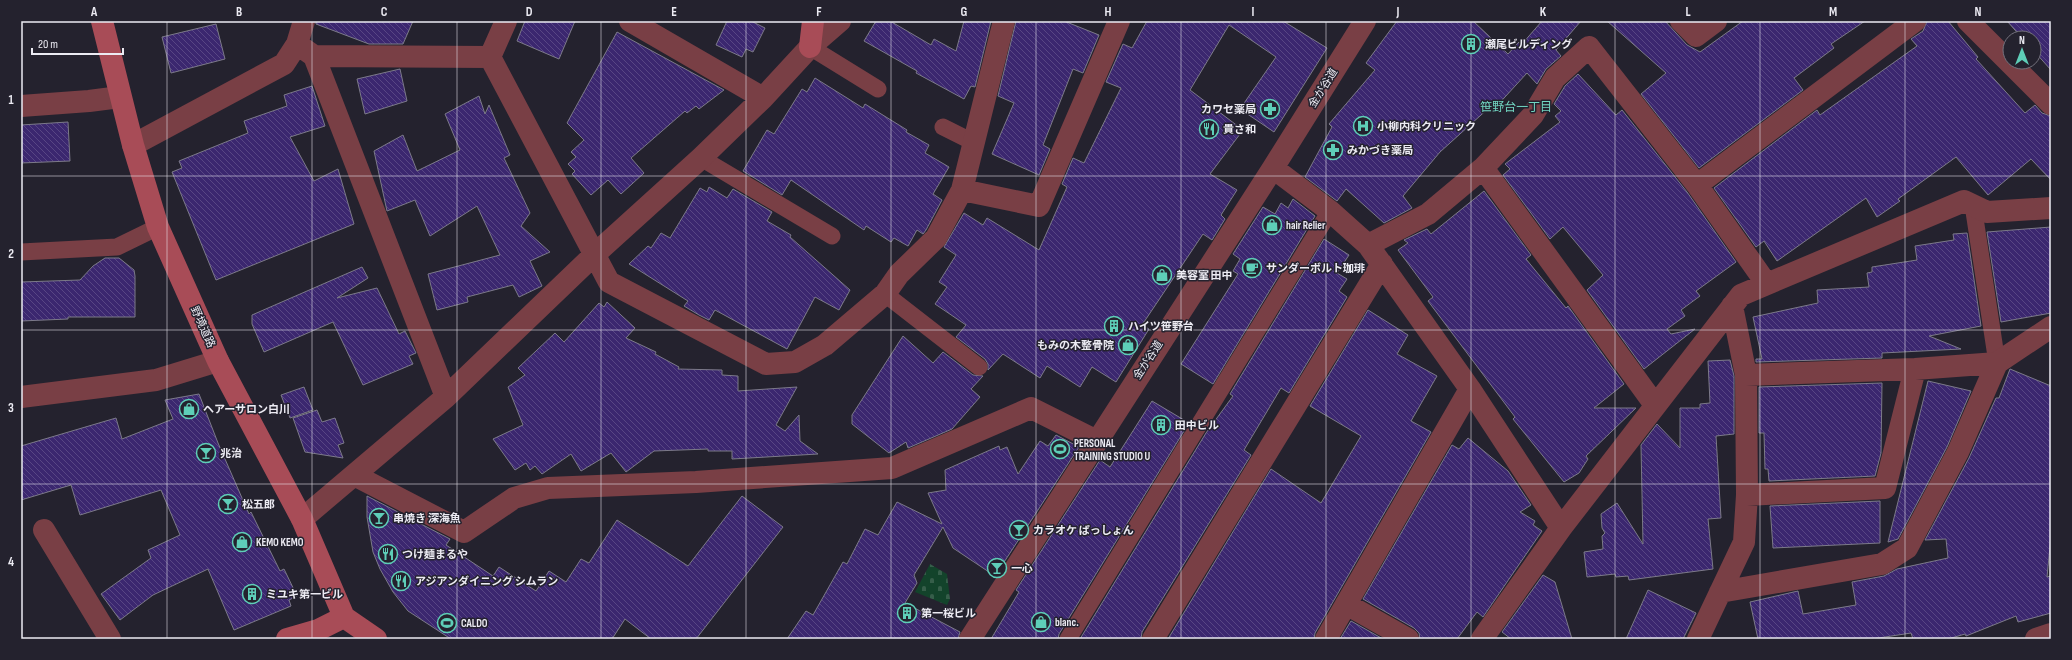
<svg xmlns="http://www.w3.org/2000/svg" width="2072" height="660" font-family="'Sofia Sans Condensed','Noto Sans JP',sans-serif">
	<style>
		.cemetery { fill: url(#cemetery-stones) }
		.building { fill: url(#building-back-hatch); stroke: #7c7a89 }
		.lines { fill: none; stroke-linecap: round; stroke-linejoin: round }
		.lane { stroke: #793f45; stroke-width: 17 }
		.street { stroke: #793f45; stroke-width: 22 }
		.secondary { stroke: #a84c57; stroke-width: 22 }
		.grid { fill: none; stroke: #ecebf3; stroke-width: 1; stroke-opacity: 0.55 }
		.labels { text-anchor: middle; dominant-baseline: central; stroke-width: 3; stroke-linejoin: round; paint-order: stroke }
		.poi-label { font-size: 11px; font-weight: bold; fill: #ecebf3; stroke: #24222e; text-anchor: start }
		.street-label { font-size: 11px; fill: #ecebf3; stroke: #24222e }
		.neighbourhood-label { font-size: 12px; fill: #72d6c2; stroke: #24222e }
		.neatline { fill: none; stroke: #ecebf3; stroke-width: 1.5 }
		.grid-label { font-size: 13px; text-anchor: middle; font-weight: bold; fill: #ecebf3 }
	</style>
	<defs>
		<pattern id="cemetery-stones" width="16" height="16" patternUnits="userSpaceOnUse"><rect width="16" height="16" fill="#13432b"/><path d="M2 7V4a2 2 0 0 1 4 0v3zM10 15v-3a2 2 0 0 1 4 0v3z" fill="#365e4a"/></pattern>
		<pattern id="building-back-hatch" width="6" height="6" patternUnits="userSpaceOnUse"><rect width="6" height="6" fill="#3b276f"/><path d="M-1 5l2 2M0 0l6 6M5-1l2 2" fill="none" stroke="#584684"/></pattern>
	</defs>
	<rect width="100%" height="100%" fill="#24222e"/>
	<path class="cemetery" d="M930 564 947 574 950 599 947 605 915 592Z"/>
	<path class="building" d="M316 21H413L403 44H369L316 24Z
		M525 21H575L559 59 517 41Z
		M727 21H751L765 28 753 52 746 49 742 57 716 45Z
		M876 21H890L931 45 934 39 956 51 964 21H991L975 87 971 86 964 99 916 73 917 71 864 41Z
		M1016 21H1064L1099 35 1083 73 1073 69 1043 145 1050 149 1039 175 992 154 1014 103 998 96Z
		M1147 21H1283L1327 48 1274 132 1240 109 1276 57 1229 25 1190 90 1243 130 1210 174 1237 190 1221 215 1225 219 1212 240 1203 234 1142 325 1149 329 1116 382 1092 367 1080 387 1047 366 1040 378 1003 354 988 370V364L985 359 956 337 966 325 935 304 947 287 939 282 956 255 944 247 964 213 983 225 987 218 1039 250 1067 187 1062 184 1073 158 1084 163 1121 88 1106 82 1123 44 1132 48Z
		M1397 21H1473L1508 54 1519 42 1522 44 1542 21H1581L1556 50 1561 56 1546 69 1537 84 1527 73 1494 109 1491 106 1440 152 1403 196 1412 208 1384 223 1346 189 1337 201 1305 177 1332 127 1329 124 1375 70 1366 63Z
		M1607 21H1665L1687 45 1700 52 1743 21H1865L1831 44 1834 48 1794 78 1803 90 1699 168 1641 94 1666 73Z
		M1927 21H1948L1978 57 1976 59 2025 113 2035 105 2042 113 2051 116V180L2031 159 1988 195 1956 157 1898 199 1900 201 1877 217 1866 198 1777 261 1764 241 1756 247 1714 188 1817 110 1820 115 1917 46 1911 39 1923 31Z
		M2007 21H2051V70L2034 51V38H2022Z
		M216 24 225 59 171 73 162 37Z
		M617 32 724 90 699 109 696 106 687 113 685 111 631 158 644 173 621 194 608 180 591 195 572 174 575 171 568 164 576 157 571 152 584 140 567 123Z
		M400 69 407 101 365 114 357 79Z
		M1578 74 1616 115 1622 110 1687 192 1736 262 1696 291 1700 296 1681 310 1685 316 1667 329 1671 334 1695 329 1644 369 1587 290 1603 275 1563 227 1550 239 1503 175 1510 169 1505 164 1560 122 1555 116 1561 111 1554 104 1565 86Z
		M815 78 863 108 865 104 907 130 906 132 929 145 925 153 949 167 933 194 942 200 926 230 923 234 917 230 908 246 894 238 891 242 866 226 864 230 791 180 782 195 743 171 767 130 774 134 802 89 807 92Z
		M312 86 325 126 290 137 314 181 338 169 354 224 216 280 172 172 182 168 179 161 248 133 244 121 287 106 284 95Z
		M479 96 485 114 489 105 510 155 504 158 530 213 521 226 550 252 530 261 542 286 519 297 513 285 467 297 468 302 437 310 428 274 500 255 477 206 430 236 415 200 387 211 374 151 403 135 417 171 460 150 445 114Z
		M68 122 70 161 21 163V125Z
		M709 187 727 198 733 189 772 212 767 221 791 235 790 237 850 290 839 310 815 297 787 349 715 310 709 320 699 315 684 306 688 301 629 264 648 246 651 248 661 233 670 238 700 188 707 192Z
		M1484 191 1531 255 1526 259 1566 308 1568 306 1624 384 1594 408H1636L1586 456 1588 459 1579 473 1564 482 1513 419 1515 417 1428 301 1433 297 1398 250 1408 243 1404 240 1427 229 1431 234Z
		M1293 199 1315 216 1213 384 1181 364 1238 274 1233 271 1240 259 1233 254 1263 207 1275 214 1281 203 1288 208Z
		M2051 227V313L2001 322 1987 232Z
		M1967 233 1981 326 1929 336 1961 349 1882 353V358L1756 362V359H1762L1753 317 1818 303 1817 290 1869 287 1867 273 1872 272V267L1917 260 1915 246 1954 240 1953 234Z
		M1324 239 1349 255 1337 273 1347 279 1339 291 1347 297 1289 393 1281 388 1244 450 1251 455 1142 632 1141 639H1080L1206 433 1233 396 1230 394Z
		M105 258H119L134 270 135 276V317H68V319L21 321V282L80 280 93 266Z
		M362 267 368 278 337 298 377 288 399 334 405 331 416 353 409 356 413 364 363 385 333 322 264 352 252 324V315Z
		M607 302 635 328 626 338 656 352 655 354 679 367 678 369 722 370V375L738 376V391L797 387 776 425 785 431 799 415 800 441 818 454 732 459V451H708V449L654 451 626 472 611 453 581 471 571 454 542 474 535 466 530 470 526 463 515 470 493 439 523 425 508 387 525 375 518 368 555 333 564 342 599 303 604 307Z
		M1368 310 1408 335 1397 354 1437 376 1411 421 1431 432 1315 633 1314 639H1168L1271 469 1321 503 1361 436 1310 406Z
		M903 336 933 363 943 352 973 375 983 376 971 389 980 397 952 429 908 448 906 442 889 453 852 424V415Z
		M1730 360 1734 376V434L1716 436 1721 518 1708 519 1713 569 1629 580 1628 576 1616 577 1615 574 1587 577 1584 552 1603 549 1602 536 1605 533 1602 528 1601 514 1617 503 1643 544 1641 445 1657 424 1680 448V408H1700V404L1710 403 1708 361Z
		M2010 369 2051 386V536L2047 577 2051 576V613L2018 622 2016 616 1966 636 1965 634 1948 639H1913L1911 633 1872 639H1758L1750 602 1798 591 1803 614 1856 605 1852 582 1884 576 1897 569 1948 558 1946 539 1925 540 1969 458 1996 398H1999Z
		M1928 381 1971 391 1947 447 1898 539 1888 542Z
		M1882 383 1881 453 1875 476 1769 481 1768 469H1765L1764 433H1759V387Z
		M304 387 313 410 290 418 281 395Z
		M199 394 218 443 249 514 251 512 280 571 284 569 297 596 289 600 291 606 234 630 208 569 153 595 120 620 101 594 151 558 148 550 180 535 161 490 80 515 71 485 21 500V446L116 418 122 439 173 419 165 400Z
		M1152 401 1189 423 1059 634 1058 639H991L1019 592 1016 590 1100 460 1110 467Z
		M317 410 322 422 335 418 344 443 338 445 343 458 305 452 293 418Z
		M1056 435 1079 447 995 576 953 548 943 527 914 575 917 583 905 603 960 632 958 639H787L806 611 813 615 843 562 847 564 865 529 878 535 897 502 942 524 928 493 946 490 945 470 999 446 1000 450 1007 447 1018 474 1040 441 1048 446Z
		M1468 438 1508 471 1531 505 1520 512 1535 521 1533 525 1542 531 1483 617 1477 612 1457 639H1420L1419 633 1414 628 1363 599 1452 445 1459 449Z
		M367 496 450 539 446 545 493 576 499 567 536 591 549 571 566 582 581 559 589 563 617 520 688 566 742 496 783 527 696 639H651L625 619 612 639H451L408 611 393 592 380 569 373 552 367 517Z
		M1880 501V543L1773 548 1770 506Z
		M1543 575 1555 582 1572 639H1511L1502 632Z
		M1648 590 1696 613 1683 639H1626Z
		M1351 621 1383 639H1340Z"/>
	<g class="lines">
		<path class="lane" d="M810 47 878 89
			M943 127 973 142
			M701 158 832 236
			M1973 205 1997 363
			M21 252 117 247 158 227
			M885 294 979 367
			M1068 639 1330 211"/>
		<path class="street" d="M630 21 763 98
			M1681 21 1696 36 1716 21
			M1968 21 2051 104
			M297 44 304 21
			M314 56 490 57 609 282 766 364 795 362 825 345 885 294 899 274 936 238 962 190 1004 21
			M490 57 506 21
			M21 106 89 101 120 97
			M133 145 284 64 297 44 314 56 446 397
			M1273 168 1330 211 1368 245 1470 389 1326 639
			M1483 168 1655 405
			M1697 185 1915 21
			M962 190 1039 206 1119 21
			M1368 245 1428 214 1483 168 1533 115 1555 78 1589 47 1697 185 1766 283
			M1746 375 1915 369 1997 363
			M1470 389 1561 528
			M21 397 156 380 218 361
			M356 476 464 532 514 498 548 488 696 482 892 468 1031 408 1097 441
			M1747 495 1885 488 1915 369
			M302 519 446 397 594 255 701 158 763 98 810 47 840 21
			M44 530 110 639
			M1720 592 1882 564 1907 548 1958 452 1997 363 2051 327
			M1346 604 1408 639
			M970 639 1273 168 1365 21
			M1153 639 1382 264
			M1482 639 1561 528 1741 295 1964 201 1987 212 2051 208
			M1698 639 1744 542 1747 495 1746 375 1732 306
			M2036 639 2051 634"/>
		<path class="secondary" d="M102 21 133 145 158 227 218 361 302 519 344 617
			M810 47 813 21
			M344 617 376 639
			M287 639 318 630 344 617"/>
	</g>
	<path class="grid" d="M167 21V639M312 21V639M457 21V639M601 21V639M746 21V639M891 21V639M1036 21V639M1181 21V639M1326 21V639M1471 21V639M1615 21V639M1760 21V639M1905 21V639M21 176H2051M21 330H2051M21 484H2051"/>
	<defs>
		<symbol id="building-ring" viewBox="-11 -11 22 22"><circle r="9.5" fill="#24222e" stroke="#5eceb8" stroke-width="1.5"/><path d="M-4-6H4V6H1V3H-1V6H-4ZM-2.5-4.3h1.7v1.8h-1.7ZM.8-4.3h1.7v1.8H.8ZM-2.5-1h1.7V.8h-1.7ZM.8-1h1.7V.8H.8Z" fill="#5eceb8"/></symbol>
		<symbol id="pharmacy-ring" viewBox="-11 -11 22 22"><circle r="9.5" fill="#24222e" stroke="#5eceb8" stroke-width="1.5"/><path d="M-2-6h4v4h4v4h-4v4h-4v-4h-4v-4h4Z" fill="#5eceb8"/></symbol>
		<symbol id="hospital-ring" viewBox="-11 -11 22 22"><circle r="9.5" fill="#24222e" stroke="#5eceb8" stroke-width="1.5"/><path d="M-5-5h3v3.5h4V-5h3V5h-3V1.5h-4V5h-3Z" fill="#5eceb8"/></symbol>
		<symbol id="restaurant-ring" viewBox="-11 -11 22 22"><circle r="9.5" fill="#24222e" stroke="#5eceb8" stroke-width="1.5"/><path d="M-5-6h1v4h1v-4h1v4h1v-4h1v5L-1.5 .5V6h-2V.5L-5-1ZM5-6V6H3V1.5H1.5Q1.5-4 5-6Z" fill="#5eceb8"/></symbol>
		<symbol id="shop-ring" viewBox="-11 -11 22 22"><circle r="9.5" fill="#24222e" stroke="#5eceb8" stroke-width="1.5"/><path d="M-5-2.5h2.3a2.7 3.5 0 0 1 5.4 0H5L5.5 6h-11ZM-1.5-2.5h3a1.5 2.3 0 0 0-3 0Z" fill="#5eceb8"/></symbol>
		<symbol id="cafe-ring" viewBox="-11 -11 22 22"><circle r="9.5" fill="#24222e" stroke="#5eceb8" stroke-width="1.5"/><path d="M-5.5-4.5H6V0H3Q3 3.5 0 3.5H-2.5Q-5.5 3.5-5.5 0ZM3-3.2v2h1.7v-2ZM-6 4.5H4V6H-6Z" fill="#5eceb8"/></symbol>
		<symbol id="stadium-ring" viewBox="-11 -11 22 22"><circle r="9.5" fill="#24222e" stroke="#5eceb8" stroke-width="1.5"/><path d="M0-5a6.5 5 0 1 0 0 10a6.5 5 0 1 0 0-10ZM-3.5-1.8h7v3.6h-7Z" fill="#5eceb8"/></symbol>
		<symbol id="bar-ring" viewBox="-11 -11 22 22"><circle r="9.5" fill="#24222e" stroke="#5eceb8" stroke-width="1.5"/><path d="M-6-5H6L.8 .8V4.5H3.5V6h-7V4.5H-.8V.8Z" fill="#5eceb8"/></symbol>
	</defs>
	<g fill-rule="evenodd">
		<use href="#building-ring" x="1460" y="33" width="22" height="22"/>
		<use href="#pharmacy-ring" x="1259" y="98" width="22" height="22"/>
		<use href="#hospital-ring" x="1352" y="115" width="22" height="22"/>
		<use href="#restaurant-ring" x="1198" y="118" width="22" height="22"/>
		<use href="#pharmacy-ring" x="1322" y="139" width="22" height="22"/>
		<use href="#shop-ring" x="1261" y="214" width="22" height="22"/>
		<use href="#cafe-ring" x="1241" y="257" width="22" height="22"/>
		<use href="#shop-ring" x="1151" y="264" width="22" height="22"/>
		<use href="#building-ring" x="1103" y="315" width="22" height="22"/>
		<use href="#shop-ring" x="1117" y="334" width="22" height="22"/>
		<use href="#shop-ring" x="178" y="398" width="22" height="22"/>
		<use href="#building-ring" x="1150" y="414" width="22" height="22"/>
		<use href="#stadium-ring" x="1049" y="438" width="22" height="22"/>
		<use href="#bar-ring" x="195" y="442" width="22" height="22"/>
		<use href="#bar-ring" x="217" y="493" width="22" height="22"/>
		<use href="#bar-ring" x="368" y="507" width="22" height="22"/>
		<use href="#bar-ring" x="1008" y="519" width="22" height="22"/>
		<use href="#shop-ring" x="231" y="531" width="22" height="22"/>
		<use href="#restaurant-ring" x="377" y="543" width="22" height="22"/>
		<use href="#bar-ring" x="986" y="557" width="22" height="22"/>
		<use href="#restaurant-ring" x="390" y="570" width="22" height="22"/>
		<use href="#building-ring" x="241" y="583" width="22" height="22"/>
		<use href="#building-ring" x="896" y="602" width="22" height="22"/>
		<use href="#shop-ring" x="1030" y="611" width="22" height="22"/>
		<use href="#stadium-ring" x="436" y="612" width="22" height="22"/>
	</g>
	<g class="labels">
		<g class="poi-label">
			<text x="1485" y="44">瀬尾ビルディング</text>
			<text x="1256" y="109" text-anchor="end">カワセ薬局</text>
			<text x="1377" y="126">小柳内科クリニック</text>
			<text x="1223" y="129">貴さ和</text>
			<text x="1347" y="150">みかづき薬局</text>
			<text x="1286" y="225">hair Relier</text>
			<text x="1266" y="268">サンダーボルト珈琲</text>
			<text x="1176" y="275">美容室 田中</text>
			<text x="1128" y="326">ハイツ笹野台</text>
			<text x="1114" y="345" text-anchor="end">もみの木整骨院</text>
			<text x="203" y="409">ヘアーサロン白川</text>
			<text x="1175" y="425">田中ビル</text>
			<text x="1074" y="443">PERSONAL<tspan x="1074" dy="13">TRAINING STUDIO U</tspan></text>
			<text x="220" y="453">兆治</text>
			<text x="242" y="504">松五郎</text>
			<text x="393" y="518">串焼き 深海魚</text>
			<text x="1033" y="530">カラオケ ぱっしょん</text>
			<text x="256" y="542">KEMO KEMO</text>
			<text x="402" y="554">つけ麺まるや</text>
			<text x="1011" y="568">一心</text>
			<text x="415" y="581">アジアンダイニング シムラン</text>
			<text x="266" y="594">ミユキ第一ビル</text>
			<text x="921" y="613">第一桜ビル</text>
			<text x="1055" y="622">blanc.</text>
			<text x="461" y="623">CALDO</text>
		</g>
		<g class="street-label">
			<text transform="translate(1323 88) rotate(-58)">金が谷道</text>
			<text transform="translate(203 327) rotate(66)">野境道路</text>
			<text transform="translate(1148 360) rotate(-57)">金が谷道</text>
		</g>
		<g class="neighbourhood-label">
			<text x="1516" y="107">笹野台一丁目</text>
		</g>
	</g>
	<rect width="2072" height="660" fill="none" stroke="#24222e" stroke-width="44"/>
	<g transform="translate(2022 50)"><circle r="19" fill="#24222e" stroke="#74727d"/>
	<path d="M0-3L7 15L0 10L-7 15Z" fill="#5eceb8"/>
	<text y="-6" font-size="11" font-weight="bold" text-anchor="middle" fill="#ecebf3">N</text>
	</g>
	<path d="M32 48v6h91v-6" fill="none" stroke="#ecebf3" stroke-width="2"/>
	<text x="38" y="48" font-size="12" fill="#ecebf3" stroke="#24222e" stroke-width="3" paint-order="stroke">20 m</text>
	<rect x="22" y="22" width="2028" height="616" class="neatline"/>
	<g class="grid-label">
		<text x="94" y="16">A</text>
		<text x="239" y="16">B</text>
		<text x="384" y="16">C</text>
		<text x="529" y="16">D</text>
		<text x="674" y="16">E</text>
		<text x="819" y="16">F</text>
		<text x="964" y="16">G</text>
		<text x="1108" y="16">H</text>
		<text x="1253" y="16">I</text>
		<text x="1398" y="16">J</text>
		<text x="1543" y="16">K</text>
		<text x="1688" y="16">L</text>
		<text x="1833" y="16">M</text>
		<text x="1978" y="16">N</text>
		<text x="11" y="104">1</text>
		<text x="11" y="258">2</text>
		<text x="11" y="412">3</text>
		<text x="11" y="566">4</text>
	</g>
</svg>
